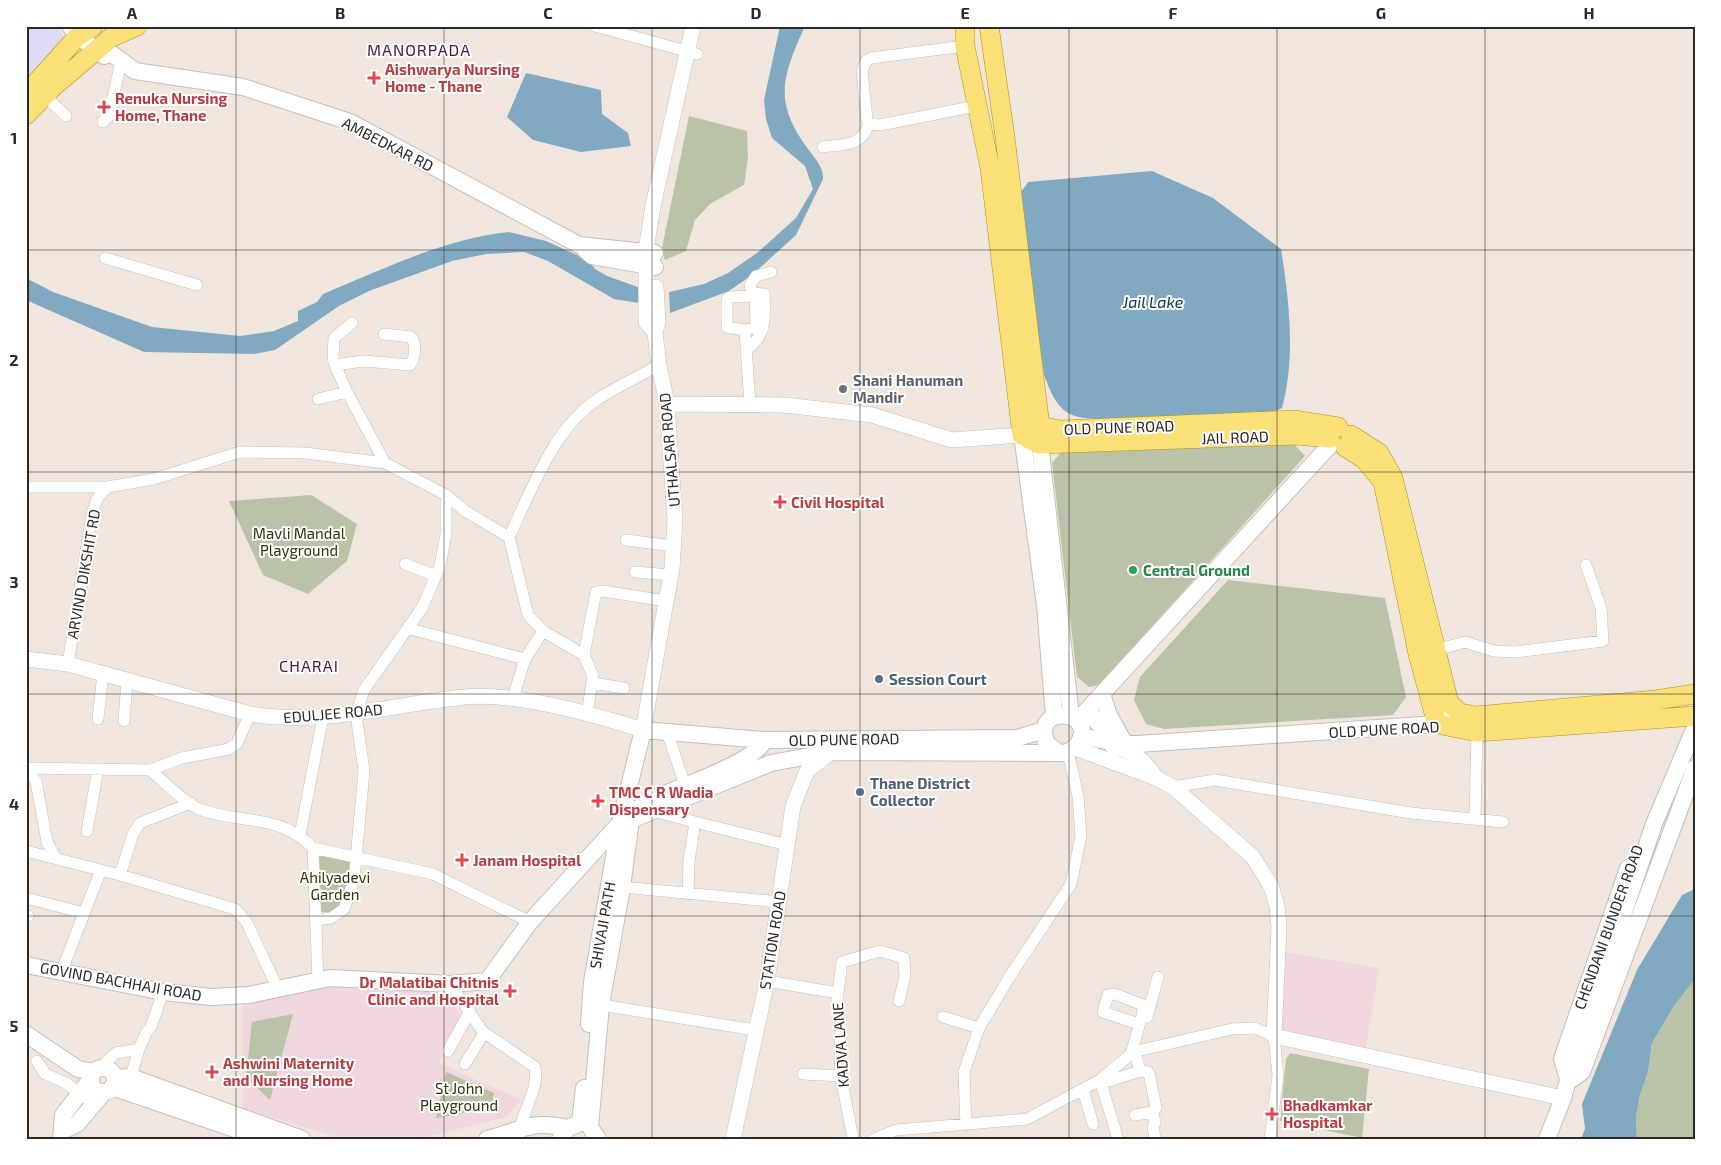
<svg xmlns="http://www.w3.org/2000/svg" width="1721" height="1165" font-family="'Exo 2',sans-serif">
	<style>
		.commercial { fill: #dedcf2 }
		.education { fill: #f0d7de }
		.green { fill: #bac2a8 }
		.water { fill: #81aac2 }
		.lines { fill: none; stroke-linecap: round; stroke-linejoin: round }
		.minor-casing { stroke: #c8beb5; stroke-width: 12 }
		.tertiary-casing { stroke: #c8beb5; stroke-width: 16 }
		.secondary-casing { stroke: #c8beb5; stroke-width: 18 }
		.primary-casing { stroke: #b0921e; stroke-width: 20 }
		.minor { stroke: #fff; stroke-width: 11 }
		.tertiary { stroke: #fff; stroke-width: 15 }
		.secondary { stroke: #fff; stroke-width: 16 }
		.primary { stroke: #fae076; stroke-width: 19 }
		.grid { fill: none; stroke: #2c2825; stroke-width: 1; stroke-opacity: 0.55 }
		.health-dot { fill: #e0444e; stroke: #fff; stroke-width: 2 }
		.worship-dot { fill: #6b7280; stroke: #fff; stroke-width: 2 }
		.leisure-dot { fill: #2e9e5b; stroke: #fff; stroke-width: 2 }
		.service-dot { fill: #5c6f8a; stroke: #fff; stroke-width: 2 }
		.labels { text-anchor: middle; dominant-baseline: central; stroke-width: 4; stroke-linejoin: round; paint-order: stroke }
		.health-label { font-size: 15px; font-weight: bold; fill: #be3a42; stroke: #fff; text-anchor: start }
		.street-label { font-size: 15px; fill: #2c2825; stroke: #fff }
		.worship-label { font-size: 15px; font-weight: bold; fill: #5b616d; stroke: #fff; text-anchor: start }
		.park-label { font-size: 15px; fill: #2b3505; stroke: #fff }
		.leisure-label { font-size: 15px; font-weight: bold; fill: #27864d; stroke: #fff; text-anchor: start }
		.service-label { font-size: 15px; font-weight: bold; fill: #4e5e75; stroke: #fff; text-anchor: start }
		.neighbourhood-label { font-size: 16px; letter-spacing: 1px; fill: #4e1844; stroke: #fff }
		.water-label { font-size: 16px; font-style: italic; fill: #113447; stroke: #fff }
		.neatline { fill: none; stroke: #2c2825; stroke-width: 2 }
		.grid-label { font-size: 16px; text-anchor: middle; font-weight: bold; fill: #2c2825 }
	</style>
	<rect width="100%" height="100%" fill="#f1e6dd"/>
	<path class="commercial" d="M26 26H55L63 35V47L26 87Z"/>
	<path class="education" d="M1286 952 1379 968 1365 1052 1283 1033 1280 1025Z
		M327 983 444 990 460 1015 439 1063 521 1100 506 1117 419 1139H344L243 1109 242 1004Z"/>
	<path class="green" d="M689 116 747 131 748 158 744 185 710 204 695 220 686 251 665 260 662 248Z
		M1293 443 1305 456 1099 685 1089 687 1077 677 1052 463 1061 452Z
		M311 495 357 524 347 561 308 594 263 575 229 501Z
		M1228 580 1385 598 1406 697 1393 715 1164 729 1146 724 1134 700 1140 677Z
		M319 853 352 858 349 914 320 912Z
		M1695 979V1139H1637L1636 1117 1640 1095 1648 1072 1652 1043 1674 1006Z
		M293 1014 270 1100 246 1077 252 1022Z
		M1290 1053 1369 1069 1362 1138 1280 1121 1286 1059Z
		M446 1072 494 1093 491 1108 436 1118Z"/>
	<path class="water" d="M780 26H805C782 77 773 101 808 149 815 159 824 167 823 179L796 235 752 275 729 291 670 313 669 292 704 284 728 273 757 253 796 218 813 189 805 166 772 138 766 119 764 100Z
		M526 73 601 90 602 114 628 133 631 146 581 152 533 140 507 117Z
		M1152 171 1213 198 1281 249C1289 300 1296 357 1282 408L1267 415C1233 417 1091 428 1068 413 1055 405 1050 390 1044 375L1019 195 1028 182Z
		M509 232 546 241 588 260 595 269 607 276 638 287 639 303 614 299 548 261 524 252 486 254 452 261 369 291 339 306 275 350 254 354 144 352 26 300V278L53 292 152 327 240 336 274 331 298 321V311L317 302 323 294C383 269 444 239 509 232Z
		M1695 889V979L1674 1006 1652 1043 1648 1072 1640 1095 1636 1117 1637 1139H1581L1585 1129 1582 1104 1637 970 1682 895Z"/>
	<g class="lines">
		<defs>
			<path id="minor" d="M595 26 697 54
				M965 46 871 58 866 61 862 71 867 120 869 124 880 125 976 106
				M45 96 66 116
				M103 122 109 116 121 61
				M823 147C844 144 861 147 869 124
				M105 258 197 285
				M352 323 334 338 333 358 335 365 347 392 385 463
				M745 330 754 328 756 325 755 298 752 296 730 297 727 300V327L745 330 750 405
				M746 350C767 335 765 318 764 294L752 293 750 285 756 276 771 272
				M335 365 364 361 410 365C415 358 417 344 411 337L384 334
				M318 399 347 392
				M26 487H107L154 479 240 452 305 453 385 463 446 495 465 511 509 537
				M509 537C531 491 554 427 598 399 617 386 639 377 659 365
				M509 537 528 615 543 631 584 655
				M626 540 673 546
				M405 564 436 576
				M635 572 670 575
				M410 629 525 659
				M1432 651 1465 642 1494 651 1515 652 1603 641 1601 608 1586 565
				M68 664 92 514 97 499 107 487
				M592 683 624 688
				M513 698 525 659 543 631
				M587 714 593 676 584 655 596 592 603 591 666 601
				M98 719 103 673
				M124 721 127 680
				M667 732 685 785
				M26 768 150 770 182 758 229 749 237 743 250 714
				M26 770 36 781 47 842 55 857
				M150 770C161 779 186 804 199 809 241 825 278 812 313 848L433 874 530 922
				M1173 787 1215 780 1411 813 1503 822
				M653 811 695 822
				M1475 819 1477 732
				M87 831 98 769
				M300 835 323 717
				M313 848 318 980
				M26 851 120 875 235 909 246 921 278 989
				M120 875 133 834 140 823 191 803
				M622 887 779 902
				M688 894 689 861 695 822 787 845
				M26 898 84 913
				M26 915 28 916
				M316 920 331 918 344 909 354 880 364 771 356 714 364 690 422 608 440 566 446 534V495
				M62 970 101 870
				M767 981 838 993
				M450 984 483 1032 535 1067C540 1091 519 1114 519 1139
				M601 1005 755 1030
				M943 1017 979 1028
				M1147 1017 1158 977
				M448 1051 470 1011
				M1135 1052 1140 1071 1148 1072 1150 1077 1156 1108 1153 1112 1155 1123 1153 1126 1155 1139
				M1131 1054 1143 1012V1005L1115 994 1108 995 1103 1012 1139 1024
				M37 1061 45 1074 66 1083 94 1104
				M465 1064 484 1033
				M99 1069 116 1053 139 1049
				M803 1074 841 1076
				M131 1077 139 1049 146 1033 151 1027 163 992
				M1100 1080 1118 1139
				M1109 1081 1140 1071
				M1083 1090 1093 1124
				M1135 1115 1153 1112
				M966 1125 964 1072 979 1028 1012 973 1071 884 1081 836 1078 796 1068 752
				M853 1139 840 1071 841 1023 837 1000 842 962 880 951 904 958 905 976 899 1001
				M874 1139 896 1130 1027 1119 1100 1080 1131 1054 1137 1051 1232 1029 1255 1028 1274 1036 1278 1075 1270 1139"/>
			<path id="tertiary" d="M655 333 658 322 656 287
				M667 404 784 405 872 415 952 440 1022 435
				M26 659 68 664 250 714C323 726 393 704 465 697 516 692 593 714 643 730L672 569 675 520 667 404 659 365 655 333 646 322V250L653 206 693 26
				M1113 747C1134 751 1145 760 1156 778
				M1075 748 1156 778 1173 787 1253 857 1271 886 1277 906 1279 927 1274 1036 1563 1098
				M733 1139 767 981 793 806 807 771 831 752"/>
			<path id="secondary" d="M70 26 78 36 104 56 107 55
				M112 54 135 71 243 87 350 122 579 245 655 253
				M585 250 592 256 655 267
				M1022 435 1045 605 1054 716
				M1040 444 1071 716
				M1102 694 1109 715 1125 744
				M1087 710 1115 743
				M1077 721 1332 443
				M1081 736 1115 743 1138 744 1437 724 1454 708
				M632 818 640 807 649 800C673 790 756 762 765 740
				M26 965 163 992 211 997 249 995 330 978 450 984 487 981 530 922 620 823
				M589 1024 592 982 620 823 643 730 765 740 1017 738 1044 730
				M26 1034 78 1069 94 1072
				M91 1080a12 12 0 1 1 24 0a12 12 0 1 1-24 0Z
				M115 1078 131 1077 302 1139
				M1568 1079 1562 1059 1628 868
				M1569 1081 1582 1072 1695 768
				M112 1087 264 1139
				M62 1131 77 1124 104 1092
				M61 1139 63 1115 91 1079
				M487 1139C522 1130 529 1120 568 1128
				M560 1139 568 1128 580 1123 584 1088
				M598 1139 590 1127 601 1005 622 887 631 820 771 763 831 752 1063 753C1070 752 1075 749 1079 742 1097 710 1030 703 1047 744L1058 752
				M1547 1139 1563 1098 1575 1056 1654 824 1695 727"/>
			<path id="primary" d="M965 26V46L990 168 1022 435
				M989 26 1005 137 1040 426V444
				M26 94 78 36 93 26
				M26 115 54 86 112 37 137 26
				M1030 431 1040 426 1060 430 1294 420 1338 427
				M1351 435 1379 453 1393 478 1449 703 1460 713 1476 716 1655 700 1695 694
				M1029 439 1040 444 1295 435 1330 438
				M1345 447 1364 459 1383 482 1418 654 1437 724 1477 732 1695 716"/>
		</defs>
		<use href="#minor" class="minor-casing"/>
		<use href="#tertiary" class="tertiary-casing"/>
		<use href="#secondary" class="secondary-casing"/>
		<use href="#primary" class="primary-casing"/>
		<use href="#minor" class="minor"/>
		<use href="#tertiary" class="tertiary"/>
		<use href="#secondary" class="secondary"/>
		<use href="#primary" class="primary"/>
	</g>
	<path class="grid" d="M236 26V1139M444 26V1139M652 26V1139M860 26V1139M1069 26V1139M1277 26V1139M1485 26V1139M26 250H1695M26 472H1695M26 694H1695M26 916H1695"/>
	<g class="health-dot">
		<path d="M371.5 70.5h5v5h5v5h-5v5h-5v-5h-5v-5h5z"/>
		<path d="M101.5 99.5h5v5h5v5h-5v5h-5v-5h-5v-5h5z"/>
		<path d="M777.5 494.5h5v5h5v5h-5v5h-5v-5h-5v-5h5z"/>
		<path d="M595.5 793.5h5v5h5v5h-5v5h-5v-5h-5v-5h5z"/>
		<path d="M459.5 852.5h5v5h5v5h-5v5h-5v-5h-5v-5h5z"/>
		<path d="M507.5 983.5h5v5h5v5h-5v5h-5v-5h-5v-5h5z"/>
		<path d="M209.5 1064.5h5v5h5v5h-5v5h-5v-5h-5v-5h5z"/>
		<path d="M1269.5 1106.5h5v5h5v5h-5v5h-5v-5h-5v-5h5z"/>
	</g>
	<circle class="worship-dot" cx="843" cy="389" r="5"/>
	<circle class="leisure-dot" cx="1133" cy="570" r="5"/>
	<g class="service-dot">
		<circle cx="879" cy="679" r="5"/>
		<circle cx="860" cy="792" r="5"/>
	</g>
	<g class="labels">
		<g class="health-label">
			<text x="385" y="69">Aishwarya Nursing<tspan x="385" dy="17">Home - Thane</tspan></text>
			<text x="115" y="98">Renuka Nursing<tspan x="115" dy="17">Home, Thane</tspan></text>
			<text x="791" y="502">Civil Hospital</text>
			<text x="609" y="792">TMC C R Wadia<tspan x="609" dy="17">Dispensary</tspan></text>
			<text x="473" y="860">Janam Hospital</text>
			<text x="499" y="982" text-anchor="end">Dr Malatibai Chitnis<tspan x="499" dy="17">Clinic and Hospital</tspan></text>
			<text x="223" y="1063">Ashwini Maternity<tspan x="223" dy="17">and Nursing Home</tspan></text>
			<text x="1283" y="1105">Bhadkamkar<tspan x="1283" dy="17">Hospital</tspan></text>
		</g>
		<g class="street-label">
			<text transform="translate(388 144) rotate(27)">AMBEDKAR RD</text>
			<text transform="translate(1119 427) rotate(-2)">OLD PUNE ROAD</text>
			<text transform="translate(1235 437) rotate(-2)">JAIL ROAD</text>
			<text transform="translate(669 450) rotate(-95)">UTHALSAR ROAD</text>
			<text transform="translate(83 574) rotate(-80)">ARVIND DIKSHIT RD</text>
			<text transform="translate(333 713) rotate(-5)">EDULJEE ROAD</text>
			<text transform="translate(1384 729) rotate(-3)">OLD PUNE ROAD</text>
			<text transform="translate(844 739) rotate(-1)">OLD PUNE ROAD</text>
			<text transform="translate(602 925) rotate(-80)">SHIVAJI PATH</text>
			<text transform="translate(1608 927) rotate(-70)">CHENDANI BUNDER ROAD</text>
			<text transform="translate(772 940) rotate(-81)">STATION ROAD</text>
			<text transform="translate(121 981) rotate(10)">GOVIND BACHHAJI ROAD</text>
			<text transform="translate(840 1045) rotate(-94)">KADVA LANE</text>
		</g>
		<g class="worship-label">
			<text x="853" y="380">Shani Hanuman<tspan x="853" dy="17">Mandir</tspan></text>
		</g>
		<g class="park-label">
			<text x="299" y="533">Mavli Mandal<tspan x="299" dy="17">Playground</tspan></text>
			<text x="335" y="877">Ahilyadevi<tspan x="335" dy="17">Garden</tspan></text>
			<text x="459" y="1088">St John<tspan x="459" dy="17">Playground</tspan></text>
		</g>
		<g class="leisure-label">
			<text x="1143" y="570">Central Ground</text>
		</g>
		<g class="service-label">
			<text x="889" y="679">Session Court</text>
			<text x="870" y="783">Thane District<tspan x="870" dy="17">Collector</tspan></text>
		</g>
		<g class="neighbourhood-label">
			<text x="419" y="49">MANORPADA</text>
			<text x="309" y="665">CHARAI</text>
		</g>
		<g class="water-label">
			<text x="1153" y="301">Jail Lake</text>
		</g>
	</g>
	<rect width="1721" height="1165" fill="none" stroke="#ffffff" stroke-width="55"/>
	<rect x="28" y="28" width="1666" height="1110" class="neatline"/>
	<g class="grid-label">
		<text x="132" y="19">A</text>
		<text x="340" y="19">B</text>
		<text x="548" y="19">C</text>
		<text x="756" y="19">D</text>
		<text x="965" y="19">E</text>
		<text x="1173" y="19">F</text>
		<text x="1381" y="19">G</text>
		<text x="1589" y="19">H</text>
		<text x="14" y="144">1</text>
		<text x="14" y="366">2</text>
		<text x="14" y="588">3</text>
		<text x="14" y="810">4</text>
		<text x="14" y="1032">5</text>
	</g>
</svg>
